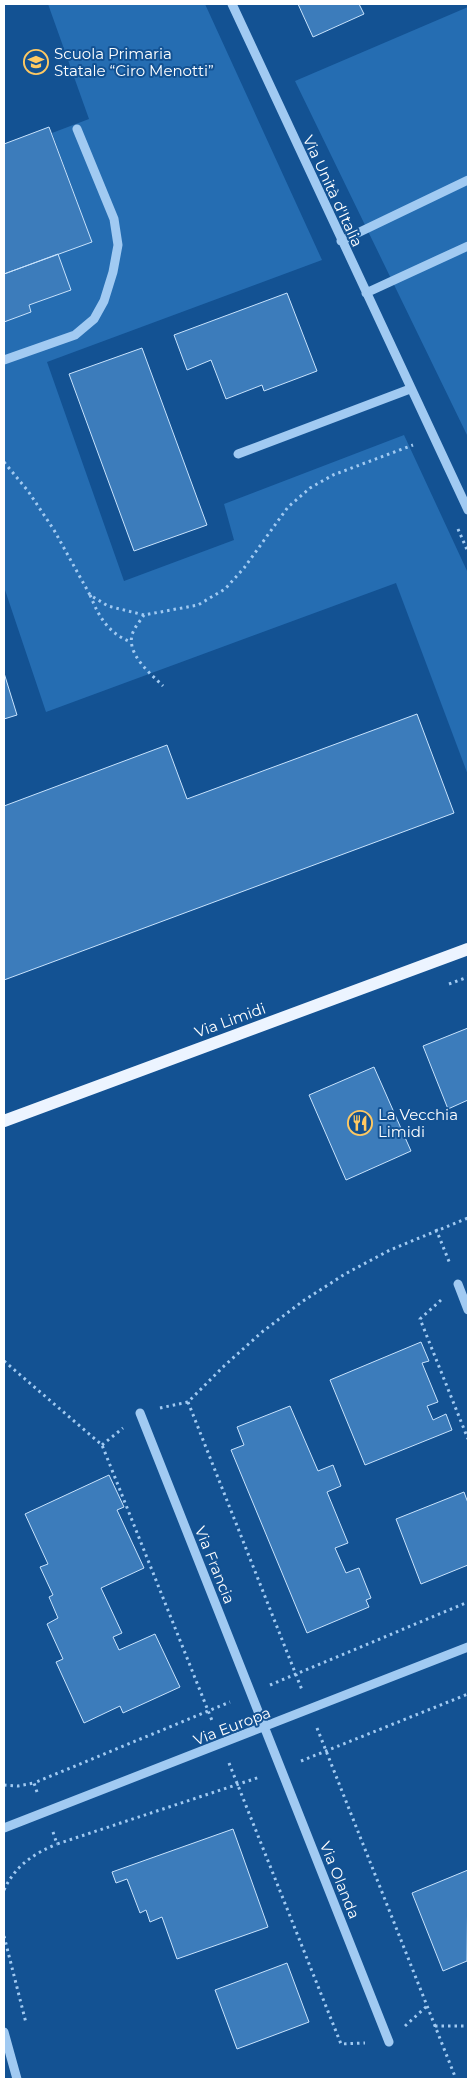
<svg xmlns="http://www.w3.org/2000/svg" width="472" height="2083" font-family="Montserrat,sans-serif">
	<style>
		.green { fill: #256db2 }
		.building { fill: #3c7cbb; stroke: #c8e3fd }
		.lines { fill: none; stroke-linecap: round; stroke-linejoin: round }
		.path { stroke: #a1caf2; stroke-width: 3; stroke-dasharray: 2.5 4; stroke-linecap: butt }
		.minor { stroke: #a1caf2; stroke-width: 9 }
		.major { stroke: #ecf4ff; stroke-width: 12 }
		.labels { text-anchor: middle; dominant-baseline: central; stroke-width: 4; stroke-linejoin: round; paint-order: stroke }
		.poi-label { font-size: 15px; fill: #fff; stroke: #135293; text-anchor: start }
		.street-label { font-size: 15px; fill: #fff; stroke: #135293 }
	</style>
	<rect width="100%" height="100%" fill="#135293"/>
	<path class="green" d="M48 4H205L322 260 47 362 124 581 234 540 224 504 404 435 468 573V775L396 583 46 712 4 587V322L31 312 29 305 71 290 58 254 92 242 52 133 89 119Z
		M468 7V437L295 81Z"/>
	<path class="building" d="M298 4H359L364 14 313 37Z
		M49 127 92 242 4 274V144Z
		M58 254 71 290 29 305 31 312 4 322V274Z
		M287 293 317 371 264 391 262 385 226 399 211 360 187 370 174 335Z
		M142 348 207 525 134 551 69 374Z
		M4 673 17 715 4 719Z
		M417 714 454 813 4 980V806L167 745 187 799Z
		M468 1028V1100L448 1109 423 1046Z
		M374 1067 411 1151 346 1180 309 1095Z
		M421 1342 429 1361 422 1363 438 1402 427 1406 433 1420 446 1414 452 1430 365 1465 330 1380Z
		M290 1406 318 1471 333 1465 341 1486 327 1492 348 1543 335 1548 346 1573 359 1568 371 1598 366 1600 369 1607 307 1633 231 1450 244 1445 237 1427Z
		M109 1475 124 1507 117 1510 144 1568 101 1588 122 1633 113 1637 119 1650 155 1634 180 1687 123 1713 120 1706 84 1723 56 1662 63 1659 47 1624 58 1618 49 1597 53 1595 40 1567 48 1564 25 1514Z
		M464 1492 468 1503V1565L421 1584 396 1519Z
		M233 1829 268 1927 177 1959 162 1917 150 1922 146 1910 140 1913 127 1879 116 1883 112 1872Z
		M468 1870 467 1961 443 1971 412 1893Z
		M287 1963 309 2022 237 2049 215 1990Z"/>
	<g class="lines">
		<path class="path" d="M4 462 28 491 54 530 90 595 108 606 144 615 198 605 225 589 244 568 288 507 310 488 333 475 413 445
			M458 529 468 552
			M90 595C99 617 108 633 131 642
			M144 615C140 621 134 628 132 635 127 655 151 674 163 686
			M449 984 468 977
			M436 1229 450 1264
			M441 1300 420 1319 468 1439
			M4 1361 102 1445 213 1723
			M188 1402 302 1690
			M160 1408 188 1402 224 1366 262 1332 303 1301 345 1274 390 1250 468 1218
			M102 1445 123 1428
			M270 1685 468 1602
			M317 1728 456 2079
			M301 1761 468 1694
			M229 1763 341 2044 365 2043
			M4 1785 18 1786 34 1783
			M37 1792 34 1783 230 1702
			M53 1832 57 1844 260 1777
			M4 1890C15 1866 33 1854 57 1844
			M4 1936 26 2023
			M405 2026 427 2006
			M435 2026H468"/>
		<path class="minor" d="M232 4 468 510
			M341 241 468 180
			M366 293 468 246
			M4 360 75 335 94 319 104 301 113 272 118 245 114 219 77 129
			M238 454 410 389
			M458 1284 468 1310
			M140 1413 389 2042
			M4 1828 468 1647
			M4 2032 17 2079"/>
		<path class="major" d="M4 1121 468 949"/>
	</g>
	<defs>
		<symbol id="school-ring" viewBox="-11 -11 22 22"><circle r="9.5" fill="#135293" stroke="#ffc962" stroke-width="1.5"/><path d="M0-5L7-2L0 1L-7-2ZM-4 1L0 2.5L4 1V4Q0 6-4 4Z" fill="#ffc962"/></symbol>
		<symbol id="restaurant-ring" viewBox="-11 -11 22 22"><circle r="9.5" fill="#135293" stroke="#ffc962" stroke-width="1.5"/><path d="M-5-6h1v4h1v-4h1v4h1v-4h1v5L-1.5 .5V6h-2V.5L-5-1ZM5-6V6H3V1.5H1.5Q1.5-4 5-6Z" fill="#ffc962"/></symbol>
	</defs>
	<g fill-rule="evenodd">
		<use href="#school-ring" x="22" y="48" width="28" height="28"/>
		<use href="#restaurant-ring" x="346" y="1109" width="28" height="28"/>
	</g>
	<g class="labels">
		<g class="poi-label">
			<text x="54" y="53">Scuola Primaria<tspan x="54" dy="17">Statale “Ciro Menotti”</tspan></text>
			<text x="378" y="1114">La Vecchia<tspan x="378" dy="17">Limidi</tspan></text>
		</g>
		<g class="street-label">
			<text transform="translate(333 191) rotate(65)">Via Unità d'Italia</text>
			<text transform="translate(230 1020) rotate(-20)">Via Limidi</text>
			<text transform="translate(215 1565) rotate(68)">Via Francia</text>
			<text transform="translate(232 1726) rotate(-21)">Via Europa</text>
			<text transform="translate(340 1880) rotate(68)">Via Olanda</text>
		</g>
	</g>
	<rect width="472" height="2083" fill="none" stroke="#ffffff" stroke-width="10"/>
</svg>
